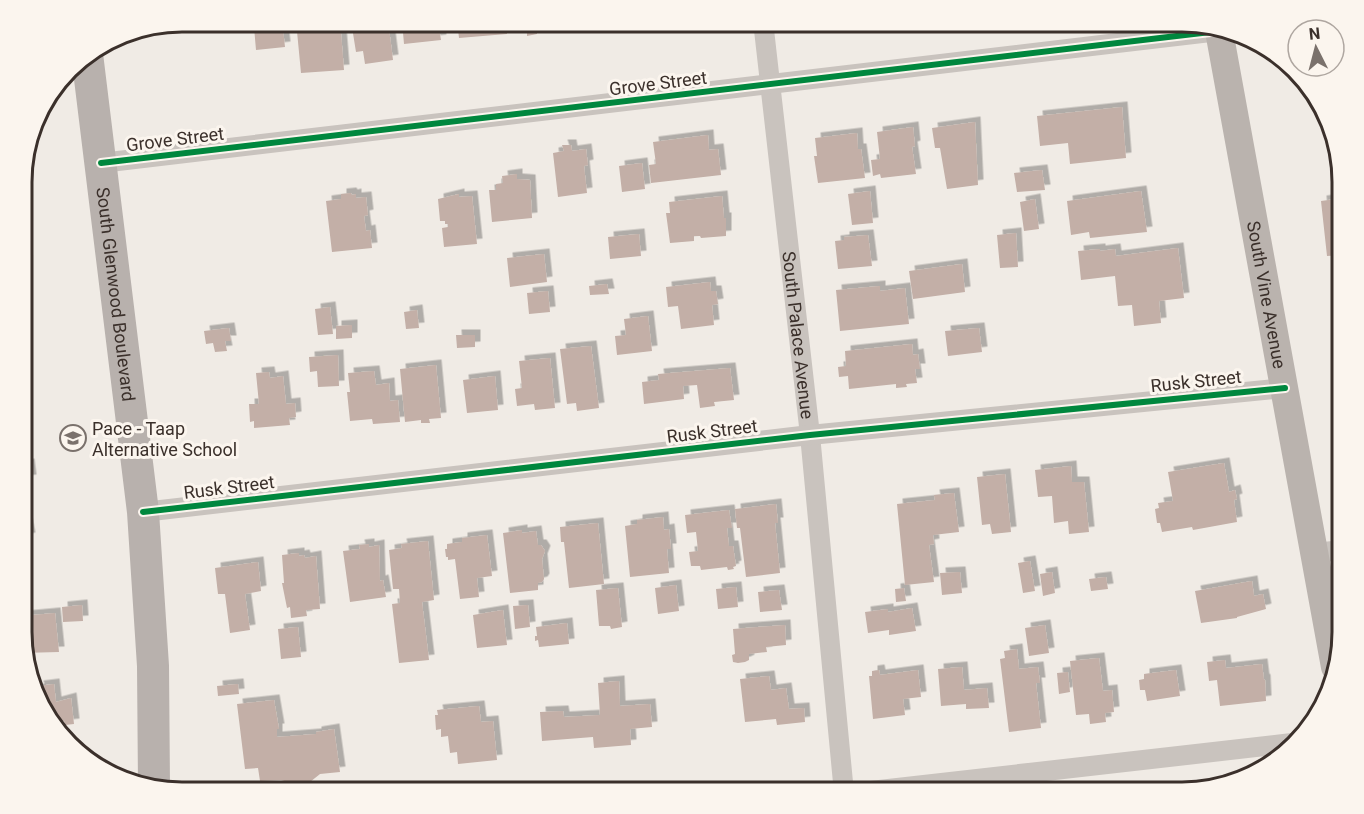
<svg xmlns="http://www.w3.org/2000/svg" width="1364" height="814" font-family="Roboto,sans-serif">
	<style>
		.building { fill: #c3afa7; filter: url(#shadow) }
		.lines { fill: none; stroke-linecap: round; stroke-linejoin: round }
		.minor { stroke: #c9c3be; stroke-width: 20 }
		.secondary { stroke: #bab3ae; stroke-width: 28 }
		.primary { stroke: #b8b1ad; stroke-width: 32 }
		.cycleway-casing { stroke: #fbf5ee; stroke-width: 10 }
		.cycleway { stroke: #00873e; stroke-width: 6 }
		.labels { text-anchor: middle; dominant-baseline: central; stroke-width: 6; stroke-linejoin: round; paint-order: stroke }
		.street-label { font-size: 18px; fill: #3b302b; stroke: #fbf5ee }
		.poi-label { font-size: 18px; fill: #3b302b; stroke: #fbf5ee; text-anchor: start }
		.rim { fill: none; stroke: #3b302b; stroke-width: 3 }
	</style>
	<defs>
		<filter id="shadow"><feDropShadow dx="5.5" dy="-5.5" stdDeviation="0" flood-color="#0004"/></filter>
	</defs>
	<rect width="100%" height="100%" fill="#f0ebe5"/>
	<path class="building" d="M229 21H282L285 47 256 50 254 27 230 30Z
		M296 21H340L344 70 301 73Z
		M351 21H388L393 60 365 64 363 51 356 52Z
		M402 21H438L441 40 404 44Z
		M457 21H506L507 34 459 38Z
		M512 21H549L550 28 537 30V34L527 36V31L513 32Z
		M568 21H611V23L602 24V28L569 31Z
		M626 21H663V24L651 26V30L644 31 643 26 627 28Z
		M797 21H832L833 24 822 25 823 32 812 33 811 26 797 28Z
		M853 21H869V23L853 24Z
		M1122 107 1126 158 1070 164 1068 143 1040 146 1037 116Z
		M975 122 978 185 947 189 940 148H935L932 128Z
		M913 127 915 146 912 147 916 174 881 178 880 174 873 176 871 160 880 159 877 132Z
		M857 133 858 149H861L865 178 818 183 814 156H817L815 138Z
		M708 135 709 150 718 149 721 175 651 183 649 165 656 164 653 142Z
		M562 145H571L572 151 586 149 588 165 584 166 587 193 558 197 553 153 564 151Z
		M642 163 645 189 622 192 619 166Z
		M1042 170 1045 190 1017 192 1014 173Z
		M517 174V179L530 180 532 218 492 222 489 190H496V184L503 183 502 176Z
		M870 191 873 223 852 225 848 194Z
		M1141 191 1147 232 1090 238 1089 232 1071 235 1067 201Z
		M351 193 352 195 356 194V198L366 197 368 215 364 216 366 231 370 230 372 248 332 252 326 201 341 199V194Z
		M459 194V197L472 196 477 244 444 247 442 228 448 227V224H445V221H440L438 199Z
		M722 196 724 218H726V236L701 238 700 236H694V241L670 243 666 213H670L669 202Z
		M1343 198V255L1327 256 1321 201Z
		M1035 199 1039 229 1024 231 1020 202Z
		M1016 233 1018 267 1000 268 997 235Z
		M639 234 641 256 610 259 608 237Z
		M868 235 872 266 838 269 835 241 844 240V237Z
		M1178 248 1184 298 1159 301 1161 323 1134 326 1132 305 1118 306 1115 276 1081 280 1078 251 1100 249V251L1115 249 1116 256Z
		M544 254 547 282 510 287 507 258Z
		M962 264 965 292 913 299 909 271Z
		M1343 274V314L1340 315 1333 276Z
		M710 282 711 291H716L718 304 712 305 714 325 681 329 678 306 668 307 666 287Z
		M607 284 609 294 590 295 589 286Z
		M880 286V291L905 288 909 324 840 331 836 290Z
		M548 291 550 312 529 314 527 293Z
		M330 307 333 334 318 335 315 309Z
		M417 310 419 328 406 329 404 312Z
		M648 316 652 351 617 355 615 336 626 335 624 319Z
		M352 325V338L336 339V326Z
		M229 328 231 341H225L227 351 215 352 213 343 206 344 204 331Z
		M979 328 982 352 948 356 945 331Z
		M456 335H475V347L457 348Z
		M912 344 913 355 918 354 920 369H915L917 383 906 384 907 387 896 388V384L849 389 848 376 839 377 838 367 846 366 845 351Z
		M591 346 599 408 577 411 576 403 567 404 560 349Z
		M338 355 339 386 318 387 317 371 310 372 309 357Z
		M550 358 555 408 535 410 534 404 517 406 515 389 522 388 519 361Z
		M436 365 441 418 429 419 430 423H421V420L405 422 400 369Z
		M730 368 734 400 714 402 715 406 700 408 697 385 683 386 684 399 644 404 642 382 659 380 658 374Z
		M374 371 376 385 389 383 390 401 398 400 400 422 373 424 372 419 350 421 347 392H350L348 373Z
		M269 372 270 378 283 376 286 404 295 403 296 417 289 418 290 425 254 428V421L250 422 249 404H259L256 373Z
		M495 376 498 410 467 413 463 380Z
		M1224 463 1229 492 1235 490 1237 499 1234 500 1237 522 1193 530 1192 527 1162 532 1160 523H1157L1155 509 1159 508 1158 503 1173 501 1168 472Z
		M29 464 31 480 22 481V465Z
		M1071 466 1072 482H1084L1089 532 1069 534 1068 521 1054 523 1052 496 1038 497 1035 470Z
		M1005 474 1011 532 992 534 990 524 982 525 977 477Z
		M954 493 959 532 933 535 934 544 929 545 934 582 905 585 897 504 935 500 934 495Z
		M776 504 778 523H775L780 573 746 577 740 528H737L735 509Z
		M729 510 732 528H727L729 546H733L736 566 733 567 734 569 728 570 727 567 701 570 700 566H691L689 552 698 551 696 532 687 533 685 515Z
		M663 517 664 530 669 529 671 549H667L669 573 630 577 625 526 637 524V520Z
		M22 518H26L30 538 25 539 26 551 22 552Z
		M598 523 604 584 569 588 564 542H561L560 527Z
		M522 530V533L536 531 538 545H541L545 551 542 559 544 579 542 582 538 583V590L510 593 503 533Z
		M487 535 492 576 477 578 479 597 460 599 455 559 448 560V557H446L445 549H447V544L462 542V538Z
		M428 541 434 600 422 602 429 660 399 663 392 604 400 603 399 589H393L389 550 402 548 401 544Z
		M369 544V547L379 545 380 581 383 580 386 597 350 602 343 551 360 549 359 545Z
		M299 553V556L304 555 305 558 316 556 320 609 306 610 307 616 291 618 290 607 287 608 282 583H284L282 555Z
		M1030 561 1035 591 1023 593 1018 563Z
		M258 562 261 591 245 594 250 630 230 633 225 594H218L215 568Z
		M960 572 962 593 942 595 940 573Z
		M1052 572 1055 593 1043 596 1040 574Z
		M1106 577 1108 589 1091 591 1089 579Z
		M1252 581 1254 596 1263 594 1266 609 1237 617V618L1201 623 1195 591Z
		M676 585 679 611 658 614 655 588Z
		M736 587 738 607 718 609 716 589Z
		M618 588 622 627 611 629 610 626H599L596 590Z
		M904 588 906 601 896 602 895 589Z
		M779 590 782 610 760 612 758 592Z
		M82 605 83 621 63 622 62 607Z
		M528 605 530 627 515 629 513 606Z
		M912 608 916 631 889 635V630L868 633 865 612 888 609V612Z
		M503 610 507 645 477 648 473 615Z
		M55 613 59 652 22 653V616Z
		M567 623 569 644 539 647 538 640 535 641V636H537L536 627Z
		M785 625 786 645 766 647 767 652 749 654V660L745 662 738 663 733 662 732 655 735 654 733 629Z
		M1045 625 1049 653 1029 656 1025 628Z
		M298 627 301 657 281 659 278 629Z
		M1017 649 1019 669 1038 667 1040 683H1036L1041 728 1009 732 1000 659 1005 658 1004 651Z
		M1099 658 1103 691 1112 690 1114 712 1105 713 1106 722 1090 724 1089 714 1076 715 1070 661Z
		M1225 660 1226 668 1262 664 1264 680 1265 679 1266 701 1220 706 1217 680 1209 681 1207 662Z
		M962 667 964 690 987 688 989 708 966 709V704L941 706 938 669Z
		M879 670 880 675 918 670 921 697 903 699 905 715 873 719 869 676H872V671Z
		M1176 670 1180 696 1147 701 1145 690H1140L1139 680 1144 679V674Z
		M1068 672 1070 692 1059 694 1057 673Z
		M769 676 771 690 786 688 789 709 804 708 805 722 777 725 776 719 745 722 740 679Z
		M619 681 620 706 650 704 652 727 630 729 631 745 594 748 593 737 542 741 540 712 563 711 564 717 600 715 598 683Z
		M54 684 56 702 71 698 74 724 65 725 64 721 52 725 48 721 36 690 39 689 38 686Z
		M238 684 239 694 218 696 217 686Z
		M274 700 279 729H277V737L316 734V732L334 729 340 772 320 774 310 782 295 784 281 780 260 781 258 768 245 769 237 704Z
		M479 706 481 722 493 721 497 760 458 764 457 752 450 753 448 736 441 737V729L436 730 435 715H438L437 710Z"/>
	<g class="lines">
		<g class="minor">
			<path id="s1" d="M763 21 810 435 844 793"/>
			<path d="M101 163 1219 31"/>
			<path d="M143 512 810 435 1285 388"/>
			<path d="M1314 553 1343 550"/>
			<path d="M853 793 1292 743"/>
		</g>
		<path class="secondary" id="s2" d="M1219 31 1335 667"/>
		<path class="primary" id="s3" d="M87 54 143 512 153 666 154 786"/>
		<defs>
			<path id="cycleway" d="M101 163 1219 31
				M143 512 810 435 1285 388"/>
		</defs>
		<use href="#cycleway" class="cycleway-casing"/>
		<use href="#cycleway" class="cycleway"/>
	</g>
	<defs>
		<symbol id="school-ring" viewBox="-11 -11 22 22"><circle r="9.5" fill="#fbf5ee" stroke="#7a716c" stroke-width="1.5"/><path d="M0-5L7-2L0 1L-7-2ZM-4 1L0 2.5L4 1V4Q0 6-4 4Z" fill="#7a716c"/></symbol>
	</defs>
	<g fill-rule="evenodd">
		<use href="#school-ring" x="58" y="423" width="30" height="30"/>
	</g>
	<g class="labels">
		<g class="street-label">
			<text transform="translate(658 83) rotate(-7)">Grove Street</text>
			<text transform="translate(175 139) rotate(-7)">Grove Street</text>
			<text stroke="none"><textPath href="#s3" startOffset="242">South Glenwood Boulevard</textPath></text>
			<text stroke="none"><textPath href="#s2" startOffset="268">South Vine Avenue</textPath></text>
			<text stroke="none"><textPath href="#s1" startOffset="316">South Palace Avenue</textPath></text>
			<text transform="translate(1196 381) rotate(-6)">Rusk Street</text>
			<text transform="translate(712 431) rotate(-7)">Rusk Street</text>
			<text transform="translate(229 487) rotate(-7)">Rusk Street</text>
		</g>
		<g class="poi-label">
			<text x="92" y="428">Pace - Taap<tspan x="92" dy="21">Alternative School</tspan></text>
		</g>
	</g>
	<path d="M0 0H1364V814H0ZM182 32H1182A150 150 0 0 1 1332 182V632A150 150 0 0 1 1182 782H182A150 150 0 0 1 32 632V182A150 150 0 0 1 182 32Z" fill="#fbf5ee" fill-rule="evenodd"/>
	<path class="rim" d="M182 32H1182A150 150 0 0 1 1332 182V632A150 150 0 0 1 1182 782H182A150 150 0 0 1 32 632V182A150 150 0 0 1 182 32Z"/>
	<g transform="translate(1316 48) rotate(354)"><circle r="28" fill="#fbf5ee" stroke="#aea6a0" stroke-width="1.5"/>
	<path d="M0-4.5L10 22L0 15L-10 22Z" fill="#7a716c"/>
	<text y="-9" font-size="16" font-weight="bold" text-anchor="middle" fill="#3b302b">N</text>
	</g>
</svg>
